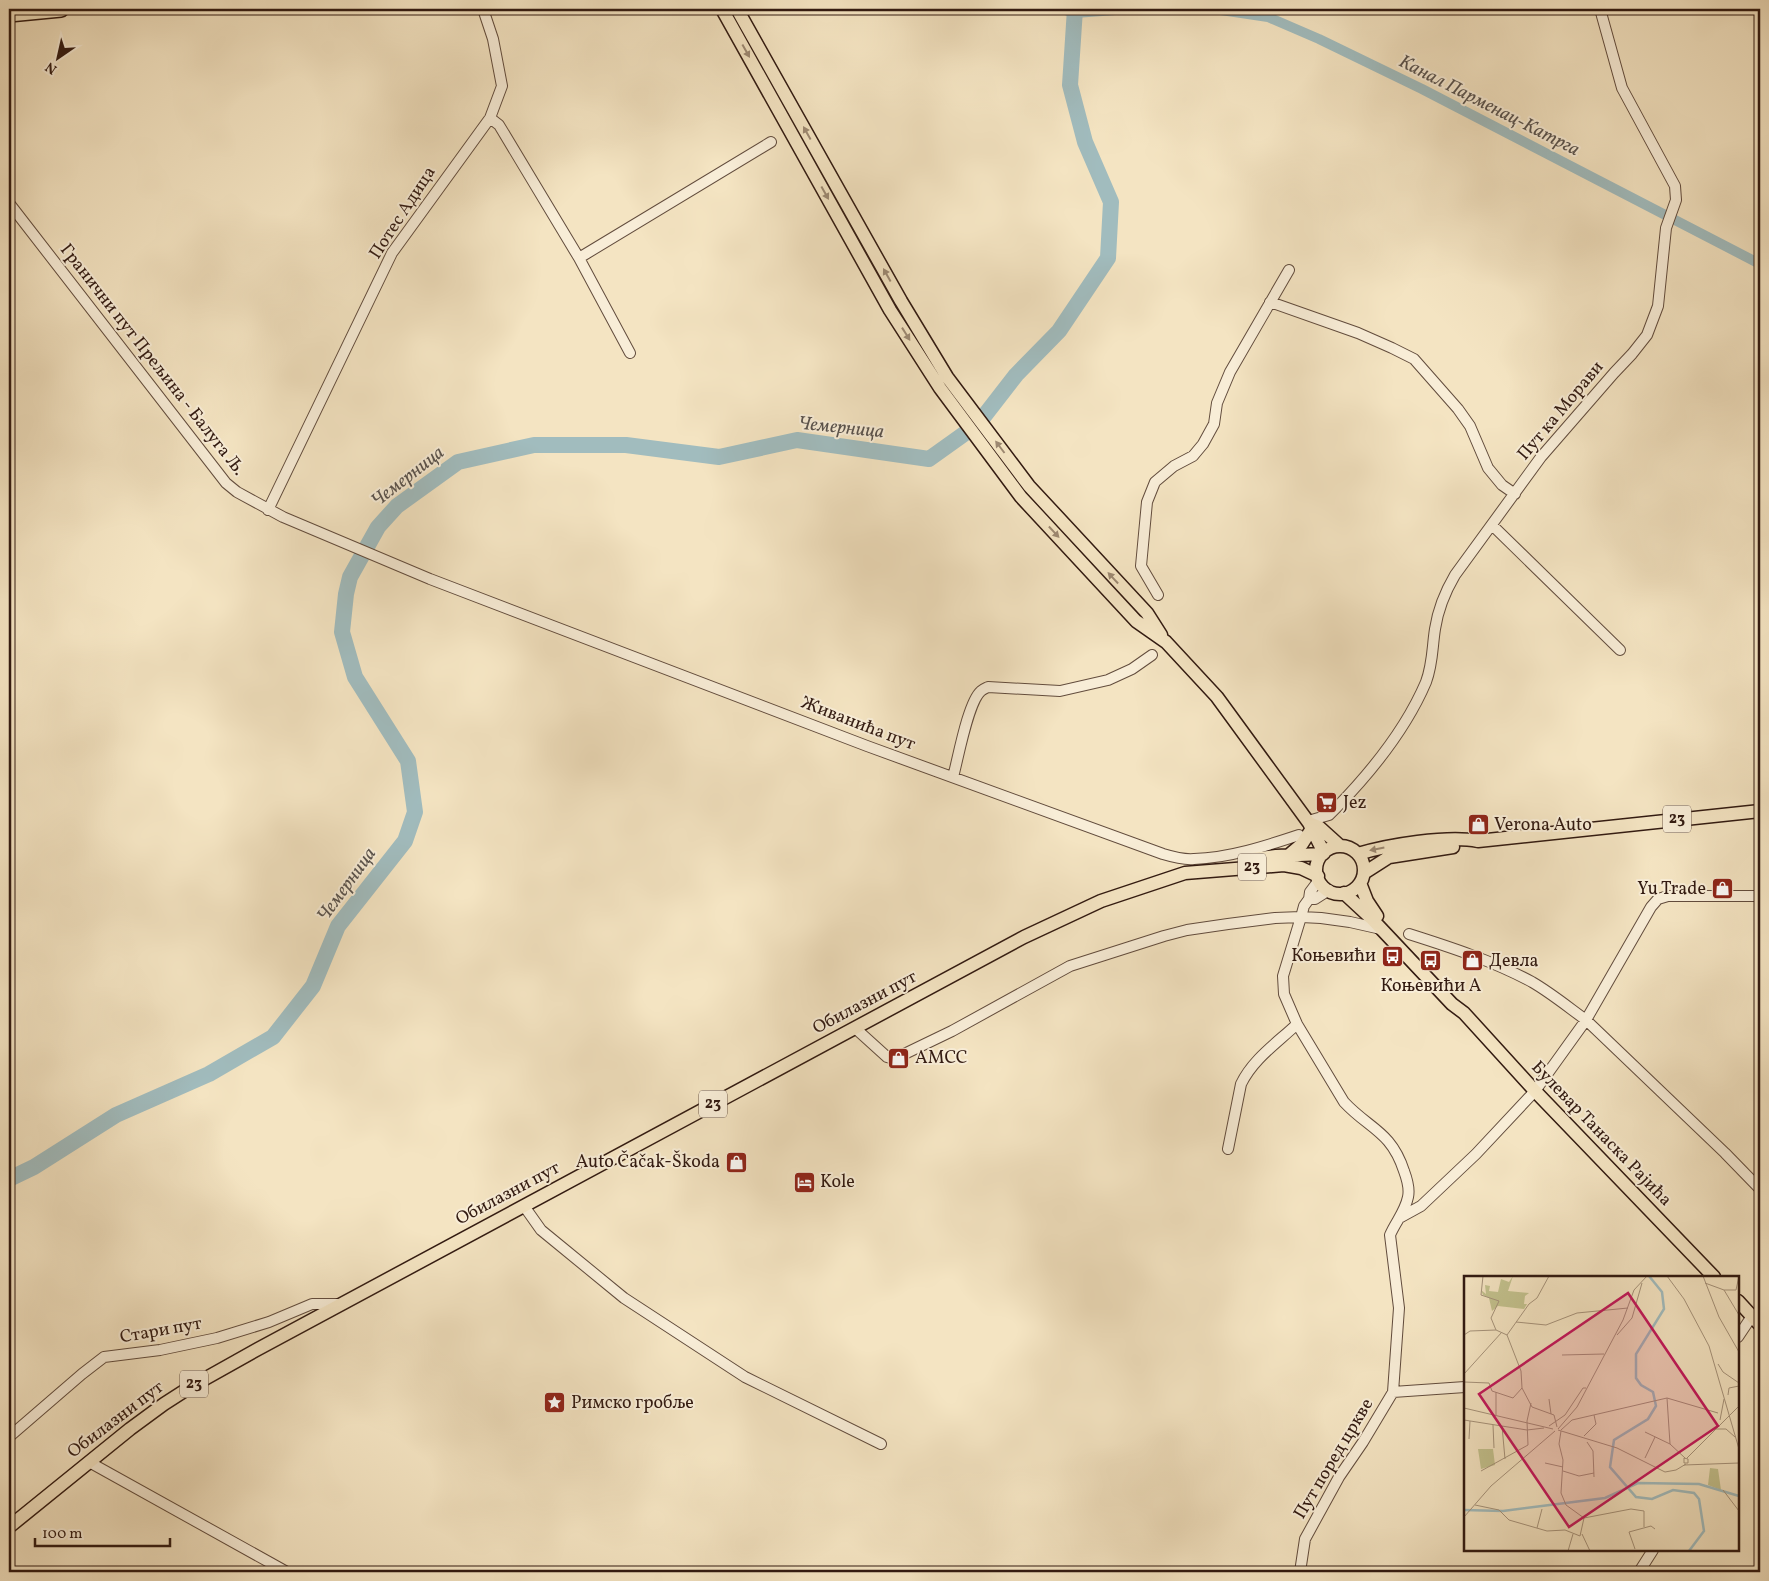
<svg xmlns="http://www.w3.org/2000/svg" width="1769" height="1581" font-family="Vollkorn,serif">
	<style>
		.lines { fill: none; stroke-linecap: round; stroke-linejoin: round }
		.canal { stroke: #a1bcbe; stroke-width: 10 }
		.river { stroke: #a1bcbe; stroke-width: 16 }
		.minor-casing { stroke: #624c3d; stroke-width: 12 }
		.major-casing { stroke: #321a11; stroke-width: 15 }
		.highway-casing { stroke: #321a11; stroke-width: 18 }
		.minor { stroke: #f8edd7; stroke-width: 10 }
		.major { stroke: #f4e4c2; stroke-width: 12 }
		.highway { stroke: #f4e4c2; stroke-width: 15 }
		.oneway { fill: #9d8972 }
		.labels { text-anchor: middle; dominant-baseline: central; stroke-width: 4; stroke-linejoin: round; paint-order: stroke }
		.shield { fill: #f8edd7; stroke: #6d594c; stroke-width: 1 }
		.shield-label { font-size: 16px; font-weight: bold; fill: #321a11 }
		.street-label { font-size: 18px; fill: #321a11; stroke: #f8edd7 }
		.poi-label { font-size: 18px; fill: #321a11; stroke: #f8edd7; text-anchor: start }
		.water-label { font-size: 19px; font-style: italic; fill: #59534e; stroke: #f8edd7 }
		.inset-river { fill: none; stroke: #a1bcbe; stroke-width: 2.5 }
		.inset-road { fill: none; stroke: #a6937b; stroke-width: 1 }
		.view { fill: #c2185b; fill-opacity: 0.15; stroke: #c2185b; stroke-width: 2.5 }
		.inset-edge { fill: none; stroke: #321a11; stroke-width: 2.5 }
	</style>
	<rect width="100%" height="100%" fill="#f4e4c2"/>
	<filter id="stains"><feTurbulence type="fractalNoise" baseFrequency=".004" numOctaves="4"/><feColorMatrix values="0 0 0 0 .2 0 0 0 0 .09 0 0 0 0 .02 0 0 0 .5 -.17"/></filter>
	<radialGradient id="worn" r=".72"><stop offset=".6" stop-color="#630" stop-opacity="0"/><stop offset="1" stop-color="#630" stop-opacity=".3"/></radialGradient>
	<g class="lines">
		<path class="canal" d="M1062 9 1075 13 1129 9
			M1193 9 1221 10 1268 17 1319 39 1422 89 1760 264"/>
		<path class="river" d="M9 1179 34 1167 116 1115 209 1074 273 1037 313 986 338 926 405 841 415 812 408 761 355 677 342 632 346 594 350 577 378 527 397 506 458 462 534 445H626L719 457 797 440 929 459 978 424 1016 375 1059 331 1108 258 1111 202 1085 142 1070 85 1075 9"/>
		<defs>
			<path id="minor" d="M490 118 499 125 579 258 630 353
				M9 203 226 483 237 492 283 517 430 579 867 746 1163 854C1173 857 1184 860 1194 859 1229 858 1266 846 1299 835
				M579 258 771 142
				M1270 302 1358 333 1392 348 1414 359 1458 409 1470 426 1488 468 1502 485 1515 494
				M268 510 392 253 490 118 502 86 493 39 483 9
				M1492 525 1620 650
				M1158 595 1141 566 1147 502 1155 482 1174 466 1193 456 1203 444 1214 424 1217 403 1230 372 1289 270
				M953 777C958 759 968 702 981 691 983 689 986 688 988 687L1060 691 1108 680 1132 669 1152 655
				M1308 821 1329 815 1337 807C1372 771 1406 729 1426 682 1433 663 1432 648 1435 629 1438 609 1445 592 1455 575L1541 457 1614 373 1632 354 1647 335 1658 306 1666 228 1676 200 1675 186 1622 88 1600 9
				M1309 899H1315L1329 890
				M1409 934C1450 947 1493 961 1532 982 1551 993 1568 1007 1586 1020L1725 1153 1760 1189
				M855 1028 887 1057 894 1059 952 1031 1070 966 1164 936 1187 930 1228 924 1275 918 1301 917 1321 918 1350 922 1381 929
				M1228 1149 1241 1084C1253 1059 1277 1043 1297 1024
				M524 1206 541 1230 624 1298 745 1377 881 1444
				M1401 1217 1421 1206 1476 1154 1535 1091 1586 1020 1651 907 1658 899 1668 896H1760
				M1738 1337 1752 1316
				M1393 1392 1465 1387
				M9 1437 82 1374 104 1357 160 1350 217 1338 269 1322 312 1304H341
				M89 1462 287 1572
				M1300 1572 1305 1539 1339 1477 1363 1442 1393 1392 1399 1308 1390 1235C1396 1221 1405 1212 1408 1197 1410 1188 1407 1179 1404 1171 1391 1131 1369 1129 1344 1102L1297 1024 1284 994 1283 976 1301 917 1304 906 1309 899 1310 892 1319 880
				M1639 1572 1653 1550"/>
			<path id="major" d="M722 9 890 310 940 388 1021 497 1136 621 1166 642 1217 697 1309 823 1324 853
				M737 9 901 301 947 377 1029 486 1147 613 1161 635
				M1309 823 1319 827 1340 846
				M1316 870a24 24 0 1 1 48 0a24 24 0 1 1-48 0Z
				M1358 854C1387 845 1448 835 1478 841L1760 811
				M1289 855 1302 844 1311 830
				M1253 859 1276 856 1323 854
				M1364 873 1389 857 1453 847
				M1360 883 1367 901 1377 916
				M1344 893 1371 918 1452 1004 1464 1013 1535 1091 1714 1277
				M1738 1301 1760 1325
				M9 1527 130 1429 164 1404 192 1386 258 1349 1024 937 1101 901 1185 873 1284 865 1301 868 1318 876"/>
			<path id="highway" d="M9 14 61 9"/>
		</defs>
		<use href="#minor" class="minor-casing"/>
		<use href="#major" class="major-casing"/>
		<use href="#highway" class="highway-casing"/>
		<use href="#minor" class="minor"/>
		<use href="#major" class="major"/>
		<use href="#highway" class="highway"/>
	</g>
	<defs><path id="oneway-solid" d="M-6-.8H1V-3.2L6.5 0L1 3.2V.8H-6Z" transform="scale(1.25)"/></defs>
	<g class="oneway">
		<use href="#oneway-solid" transform="translate(746 51) rotate(61)"/>
		<use href="#oneway-solid" transform="translate(807 133) rotate(-119)"/>
		<use href="#oneway-solid" transform="translate(825 193) rotate(61)"/>
		<use href="#oneway-solid" transform="translate(887 275) rotate(-119)"/>
		<use href="#oneway-solid" transform="translate(906 334) rotate(58)"/>
		<use href="#oneway-solid" transform="translate(1000 447) rotate(-127)"/>
		<use href="#oneway-solid" transform="translate(1054 532) rotate(47)"/>
		<use href="#oneway-solid" transform="translate(1113 578) rotate(-133)"/>
		<use href="#oneway-solid" transform="translate(1377 849) rotate(169)"/>
	</g>
	<defs>
		<symbol id="supermarket-square" viewBox="-11 -11 22 22"><rect x="-9" y="-9" width="18" height="18" rx="4" fill="#8f2418" stroke="#f8edd7"/><path d="M-6-5.5h2.5l.6 2H6L4.5 2H-2.5L-4.4-4H-6ZM-1.5 3.2a1.3 1.3 0 1 0 .1 0ZM3 3.2a1.3 1.3 0 1 0 .1 0Z" fill="#fff"/></symbol>
		<symbol id="shop-square" viewBox="-11 -11 22 22"><rect x="-9" y="-9" width="18" height="18" rx="4" fill="#8f2418" stroke="#f8edd7"/><path d="M-5-2.5h2.3a2.7 3.5 0 0 1 5.4 0H5L5.5 6h-11ZM-1.5-2.5h3a1.5 2.3 0 0 0-3 0Z" fill="#fff"/></symbol>
		<symbol id="bus-square" viewBox="-11 -11 22 22"><rect x="-9" y="-9" width="18" height="18" rx="4" fill="#8f2418" stroke="#f8edd7"/><path d="M-5-6H5V4H4V6H2V4H-2V6H-4V4H-5ZM-3.5-4V0h7V-4ZM-3.5 1.2v1.5H-2V1.2ZM2 1.2v1.5H3.5V1.2Z" fill="#fff"/></symbol>
		<symbol id="hotel-square" viewBox="-11 -11 22 22"><rect x="-9" y="-9" width="18" height="18" rx="4" fill="#8f2418" stroke="#f8edd7"/><path d="M-6-4.5h1.5V1H6V5H4.5V3h-9V5H-6ZM-4 0a1.8 1.8 0 1 1 3.6 0ZM.5 0V-2.5h3Q6-2.5 6 0Z" fill="#fff"/></symbol>
		<symbol id="sight-square" viewBox="-11 -11 22 22"><rect x="-9" y="-9" width="18" height="18" rx="4" fill="#8f2418" stroke="#f8edd7"/><path d="M0-6L1.8-2.2L6-1.7L2.9 1.2L3.7 5.4L0 3.3L-3.7 5.4L-2.9 1.2L-6-1.7L-1.8-2.2Z" fill="#fff"/></symbol>
	</defs>
	<g fill-rule="evenodd">
		<use href="#supermarket-square" x="1314" y="790" width="25" height="25"/>
		<use href="#shop-square" x="1466" y="812" width="25" height="25"/>
		<use href="#shop-square" x="1710" y="876" width="25" height="25"/>
		<use href="#bus-square" x="1380" y="944" width="25" height="25"/>
		<use href="#bus-square" x="1418" y="948" width="25" height="25"/>
		<use href="#shop-square" x="1460" y="948" width="25" height="25"/>
		<use href="#shop-square" x="886" y="1046" width="25" height="25"/>
		<use href="#shop-square" x="724" y="1150" width="25" height="25"/>
		<use href="#hotel-square" x="792" y="1170" width="25" height="25"/>
		<use href="#sight-square" x="542" y="1390" width="25" height="25"/>
	</g>
	<g class="labels">
		<g class="shield">
			<rect x="1663" y="805.5" width="28" height="27" rx="4"/>
			<rect x="1238" y="853.5" width="28" height="27" rx="4"/>
			<rect x="699" y="1090.5" width="28" height="27" rx="4"/>
			<rect x="180" y="1370.5" width="28" height="27" rx="4"/>
		</g>
		<g class="shield-label">
			<text x="1677" y="819">23</text>
			<text x="1252" y="867">23</text>
			<text x="713" y="1104">23</text>
			<text x="194" y="1384">23</text>
		</g>
		<g class="street-label">
			<text transform="translate(403 213) rotate(-57)">Потес Адица</text>
			<text transform="translate(152 360) rotate(52)">Гранични пут Прељина - Балуга Љ.</text>
			<text transform="translate(1561 411) rotate(-50)">Пут ка Морави</text>
			<text transform="translate(858 724) rotate(21)">Живанића пут</text>
			<text transform="translate(865 1003) rotate(-28)">Обилазни пут</text>
			<text transform="translate(1601 1134) rotate(46)">Булевар Танаска Рајића</text>
			<text transform="translate(508 1194) rotate(-28)">Обилазни пут</text>
			<text transform="translate(161 1331) rotate(-10)">Стари пут</text>
			<text transform="translate(116 1420) rotate(-37)">Обилазни пут</text>
			<text transform="translate(1334 1459) rotate(-59)">Пут поред цркве</text>
		</g>
		<g class="poi-label">
			<text x="1343" y="803">Jez</text>
			<text x="1494" y="825">Verona Auto</text>
			<text x="1706" y="889" text-anchor="end">Yu Trade</text>
			<text x="1376" y="956" text-anchor="end">Коњевићи</text>
			<text x="1489" y="961">Девла</text>
			<text x="1431" y="986" text-anchor="middle">Коњевићи А</text>
			<text x="915" y="1058">АМСС</text>
			<text x="720" y="1162" text-anchor="end">Auto Čačak-Škoda</text>
			<text x="820" y="1182">Kole</text>
			<text x="571" y="1403">Римско гробље</text>
		</g>
		<g class="water-label">
			<text transform="translate(1489 106) rotate(27)">Канал Парменац-Катрга</text>
			<text transform="translate(841 428) rotate(6)">Чемерница</text>
			<text transform="translate(408 477) rotate(-38)">Чемерница</text>
			<text transform="translate(347 885) rotate(-54)">Чемерница</text>
		</g>
	</g>
	<g transform="translate(1464 1276)">
		<rect width="275" height="275" fill="#f4e4c2"/>
		<path d="M49 0 44 15 65 17 61 20 60 28H63L60 33 34 30 28 35 25 22 19 19 17 14 22 18 21 9 26 10 25 15 34 16 37 3 45 6Z" fill="#c3c28e"/>
		<path d="M14 173H29L31 189 17 193ZM246 192 254 193 257 214 244 209Z" fill="#c3c28e"/>
		<path class="inset-river" d="M185 0 198 16 200 33 172 78V102L177 109 189 116 192 130 184 143 150 164 146 191 172 221 188 223 209 214 230 217 235 223 240 255 225 275M0 234 39 235 141 222 174 207 235 208 275 220"/>
		<path class="inset-road" d="M19 0 17 19 35 25 27 42 32 54M203 0 220 23 245 70 275 173M239 0 255 41 275 76M241 7 260 14H272L275 0M260 14 275 39M52 46 82 49 113 37 164 32M0 59 6 55 32 54 43 59M43 59 57 95 58 112 68 131 90 139 93 151M43 59 65 28 73 22 85 0M153 59 168 42 178 7M98 79 140 78M254 88 259 96 275 107M0 98 38 56M0 106 25 107 28 115 49 122 58 112M264 119 265 112 275 110M203 122 206 168M85 123 87 138M0 132 89 153M32 139V116M0 144 63 154 80 152M256 144 260 123M29 149 30 172M38 150 41 183M85 150 101 139 119 112H122M94 153 113 131 159 44 170 14 183 0M250 153H262L271 161M94 154 153 172 201 196 212 194 222 188M97 154 108 144 203 122 254 137M181 156 206 168M120 160 132 148 130 139M5 163 6 145M123 166 129 175 130 201M206 168 221 182M181 182 191 161M223 182 275 130M81 187 99 191M224 187H220V182L224 183V187M220 189 275 187M17 195 64 169 63 145 67 127M99 195 115 200 130 197M259 214 275 235M11 229 35 234 45 244 83 255 101 254 116 260 120 242 102 229 97 217 99 184 95 168 97 155M0 241 27 210 91 155M120 242 167 233 180 235V251M73 252 78 233M118 258 126 275M171 273 165 256 187 250 191 253M104 275 109 258"/>
		<path class="view" d="M164 17 254 150 105 251 15 118Z"/>
		<rect width="275" height="275" class="inset-edge"/>
	</g>
	<rect width="1769" height="1581" fill="none" stroke="#f4e4c2" stroke-width="30"/>
	<rect x="10" y="10" width="1749" height="1561" fill="none" stroke="#321a11" stroke-width="2.5"/>
	<rect x="15" y="15" width="1739" height="1551" fill="none" stroke="#321a11"/>
	<g transform="translate(58 58) rotate(214)" stroke="#f8edd7" stroke-width="4" paint-order="stroke">
	<path d="M0-4L9 19L0 12L-9 19Z" fill="#321a11"/>
	<text y="-8" font-size="14" font-weight="bold" text-anchor="middle" fill="#321a11">N</text>
	</g>
	<path d="M35 1538v8h135v-8" fill="none" stroke="#321a11" stroke-width="2.5"/>
	<text x="42" y="1538" font-size="15" fill="#321a11" stroke="#f8edd7" stroke-width="4" paint-order="stroke">100 m</text>
	<rect width="100%" height="100%" filter="url(#stains)"/>
	<rect width="100%" height="100%" fill="url(#worn)"/>
</svg>
